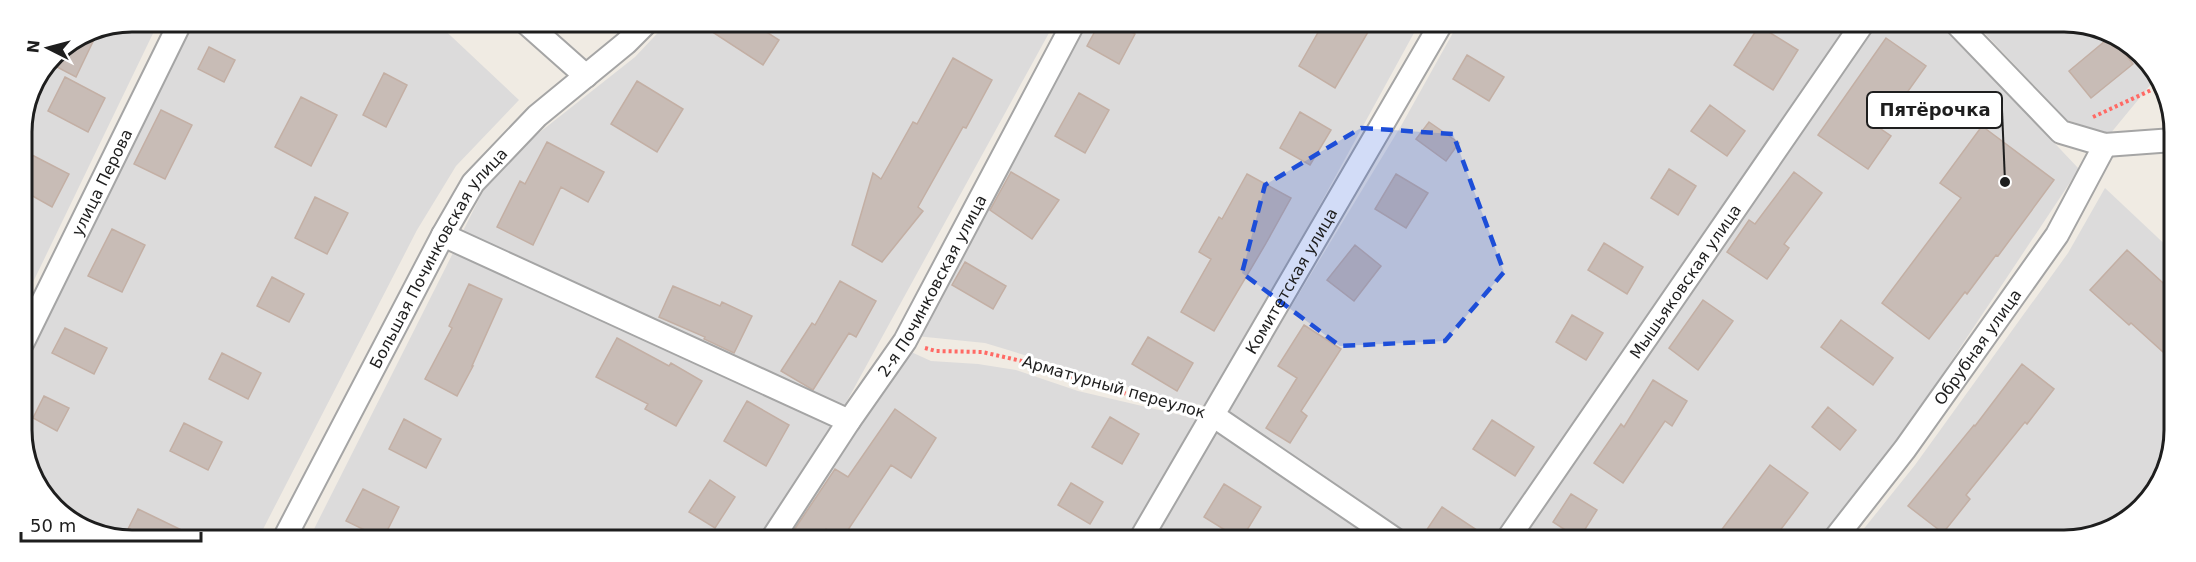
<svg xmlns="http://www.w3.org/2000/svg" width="2196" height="562" font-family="'DejaVu Sans',sans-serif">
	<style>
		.residential { fill: #dcdbdb }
		.building { fill: #c8bcb6; stroke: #c3afa4; stroke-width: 1.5 }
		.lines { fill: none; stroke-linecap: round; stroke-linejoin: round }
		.minor-casing { stroke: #a5a5a5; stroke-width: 26 }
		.path { stroke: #ff6a65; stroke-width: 4; stroke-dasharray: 3 3; stroke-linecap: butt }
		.minor { stroke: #fff; stroke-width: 22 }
		.marked { fill: #1d4ed8; fill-opacity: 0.2; stroke: #1d4ed8; stroke-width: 4.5; stroke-dasharray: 12 8; stroke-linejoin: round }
		.labels { text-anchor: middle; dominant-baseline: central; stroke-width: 6; stroke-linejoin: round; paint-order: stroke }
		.street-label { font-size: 16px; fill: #1e1e1e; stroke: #fff }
		.rim { fill: none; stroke: #1e1e1e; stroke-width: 3 }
		.leader { fill: none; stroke: #1e1e1e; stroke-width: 2 }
		.callout-dot { fill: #1e1e1e; stroke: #fff; stroke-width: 2 }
		.callout { fill: #fff; stroke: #1e1e1e; stroke-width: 2 }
		.callout-label { font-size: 18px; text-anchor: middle; font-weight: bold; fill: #1e1e1e }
	</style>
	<rect width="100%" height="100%" fill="#f0ebe3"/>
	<path class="residential" d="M131 21H159L22 305 21 124 54 53 89 29Z
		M192 21H435L519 100 456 166 417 230 258 539H109L54 509 23 453V367Z
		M668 22H1055L842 410 462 233 483 191 535 136 635 57Z
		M1086 22H1420L1209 407 1145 392 985 343 916 336Z
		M1459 22 1848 23 1495 540H1410L1226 414 1401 126Z
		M1874 23H1941L2079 169 1898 441 1820 541 1521 540Z
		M1975 23H2087L2143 54 2156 78 2110 134 2067 120Z
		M2105 188 2173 252V453L2137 514 2072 541H1854L1915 465 2068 253Z
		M456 247 834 423 758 539H309Z
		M909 351 931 361 978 364 1016 370 1078 391 1202 420 1130 540 779 539Z
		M1217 428 1379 540H1150Z"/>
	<path class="building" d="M697 22H751L779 40 763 65Z
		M1100 22H1114L1135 34 1119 64 1087 46Z
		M1324 22H1374L1335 88 1299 66Z
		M1759 26 1798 50 1773 90 1734 65Z
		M100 27 76 77 53 65 62 48 89 29Z
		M2111 36 2133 64 2091 98 2069 71Z
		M1886 38 1926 66 1881 129 1891 136 1868 169 1818 135Z
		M209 47 235 60 224 82 198 69Z
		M1467 55 1504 77 1489 101 1453 79Z
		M953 58 992 80 966 128 963 127 918 207 923 211 882 262 852 245 873 173 881 179 913 122 917 124Z
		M384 73 407 85 386 127 363 115Z
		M65 77 105 98 88 132 48 111Z
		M637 81 683 109 657 152 611 124Z
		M1079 93 1109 110 1085 153 1055 136Z
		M301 97 337 115 311 166 275 147Z
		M1710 105 1745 131 1727 156 1691 131Z
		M161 110 192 125 165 179 134 164Z
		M1300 112 1331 130 1310 165 1280 148Z
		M1429 122 1459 143 1446 161 1416 139Z
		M1982 126 2054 180 1998 256 1996 255 1967 294 1965 292 1929 339 1882 303 1961 198 1940 183Z
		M547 142 604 172 588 202 561 187 533 245 497 227 520 181 525 184Z
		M32 155 69 174 52 207 22 190V176Z
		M1669 169 1696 186 1678 215 1651 198Z
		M1011 172 1059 200 1032 239 990 210Z
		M1794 172 1822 193 1784 244 1789 248 1767 279 1727 252 1749 220 1755 224Z
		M1247 174 1291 198 1265 245 1214 331 1181 312 1211 259 1199 252 1219 217 1222 219Z
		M1396 174 1428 193 1406 228 1375 209Z
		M315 197 348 213 327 254 295 238Z
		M112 229 145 245 122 292 88 276Z
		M1604 243 1643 267 1627 294 1588 270Z
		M1355 245 1381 266 1354 301 1327 280Z
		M2127 250 2173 292V361L2131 323 2129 325 2090 290Z
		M965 262 1006 286 993 309 952 285Z
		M272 277 304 294 289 322 257 306Z
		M840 281 876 301 856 337 849 333 813 390 781 371 812 323 815 325Z
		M469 284 502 299 472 366H473L457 396 425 379 452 328 449 326Z
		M673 286 720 306 722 302 752 316 734 353 704 339 705 337 659 317Z
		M1703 300 1733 321 1698 370 1669 348Z
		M1572 315 1603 333 1586 360 1556 342Z
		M1841 320 1893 358 1873 385 1821 347Z
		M1304 325 1341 349 1301 411 1307 416 1290 443 1266 428 1297 378 1278 366Z
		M65 328 107 348 94 374 52 353Z
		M1148 337 1193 363 1177 391 1132 364Z
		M617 338 669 366 671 363 702 381 676 426 645 409 648 404 596 377Z
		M222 353 261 373 248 399 209 379Z
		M2022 364 2054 389 2027 424 2025 422 1966 495 1970 499 1943 533 1908 506 1974 425 1975 426Z
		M1653 380 1687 401 1672 426 1665 421 1623 483 1594 463 1621 424 1624 427Z
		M44 396 69 408 57 431 33 418Z
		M747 401 789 425 766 466 724 441Z
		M1828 407 1856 430 1840 450 1812 427Z
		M895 409 936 438 911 478 891 465 842 539 826 529 819 540 788 539 835 469 848 477Z
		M1110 417 1139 434 1122 464 1092 447Z
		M404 419 441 439 426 468 389 449Z
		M1492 420 1534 447 1515 476 1473 449Z
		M184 423 222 442 208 470 170 451Z
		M1770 465 1808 493 1773 540H1714Z
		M710 480 735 497 715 528 689 512Z
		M1071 483 1103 502 1090 524 1058 505Z
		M1224 484 1261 507 1241 540 1204 517Z
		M363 489 399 507 383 539 346 521Z
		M1571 494 1597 510 1579 539 1553 522Z
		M1442 507 1492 540H1420Z
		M138 509 200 539H123Z"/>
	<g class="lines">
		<defs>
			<g id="minor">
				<path d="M524 21 586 76"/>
				<path d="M1956 23 2061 132 2105 145 2173 140"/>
				<path d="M443 235 849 421"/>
				<path id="s1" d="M23 342 181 21"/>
				<path d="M1214 416 1396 540"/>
				<path id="s2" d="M284 539 443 235 473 183 537 116 626 43 647 22"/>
				<path id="s3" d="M772 539 849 421 905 341 1074 22"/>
				<path id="s4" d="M1140 540 1442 22"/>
				<path id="s5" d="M1507 540 1863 23"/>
				<path id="s6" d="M1833 541 1905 449 2057 235 2105 145"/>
			</g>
		</defs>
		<use href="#minor" class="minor-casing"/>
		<path class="path" d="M2093 117 2160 86
			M925 348 936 351 982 352 1026 362 1143 399 1191 409"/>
		<use href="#minor" class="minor"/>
	</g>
	<path class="marked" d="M1361 128 1453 134 1504 272 1445 341 1340 346 1242 273 1265 185Z"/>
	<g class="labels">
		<g class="street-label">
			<text stroke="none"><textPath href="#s1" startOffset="178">улица Перова</textPath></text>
			<text stroke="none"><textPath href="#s2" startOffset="321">Большая Починковская улица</textPath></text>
			<text stroke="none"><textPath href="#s4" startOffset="300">Комитетская улица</textPath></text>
			<text stroke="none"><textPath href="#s5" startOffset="314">Мышьяковская улица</textPath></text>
			<text stroke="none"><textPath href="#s3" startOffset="300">2-я Починковская улица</textPath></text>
			<text stroke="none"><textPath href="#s6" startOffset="242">Обрубная улица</textPath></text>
			<text transform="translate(1114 387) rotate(16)">Арматурный переулок</text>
		</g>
	</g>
	<path d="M0 0H2196V562H0ZM132 32H2064A100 100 0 0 1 2164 132V430A100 100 0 0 1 2064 530H132A100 100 0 0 1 32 430V132A100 100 0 0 1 132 32Z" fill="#fff" fill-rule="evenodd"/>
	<path class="rim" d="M132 32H2064A100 100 0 0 1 2164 132V430A100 100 0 0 1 2064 530H132A100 100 0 0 1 32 430V132A100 100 0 0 1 132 32Z"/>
	<path class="leader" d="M2005 182L2002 110"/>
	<circle class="callout-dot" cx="2005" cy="182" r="6"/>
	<rect class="callout" x="1867" y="92" width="135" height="36" rx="6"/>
	<g class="callout-label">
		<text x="1935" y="116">Пятёрочка</text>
	</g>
	<g transform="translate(48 48) rotate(276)" stroke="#ffffff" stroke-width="4.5" paint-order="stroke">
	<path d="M0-4.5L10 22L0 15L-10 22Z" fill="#1e1e1e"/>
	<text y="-9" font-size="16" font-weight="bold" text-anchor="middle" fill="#1e1e1e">N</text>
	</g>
	<path d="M21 532v9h180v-9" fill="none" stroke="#1e1e1e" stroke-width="3"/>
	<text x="30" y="532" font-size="18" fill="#1e1e1e" stroke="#ffffff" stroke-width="4.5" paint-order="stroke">50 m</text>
</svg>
